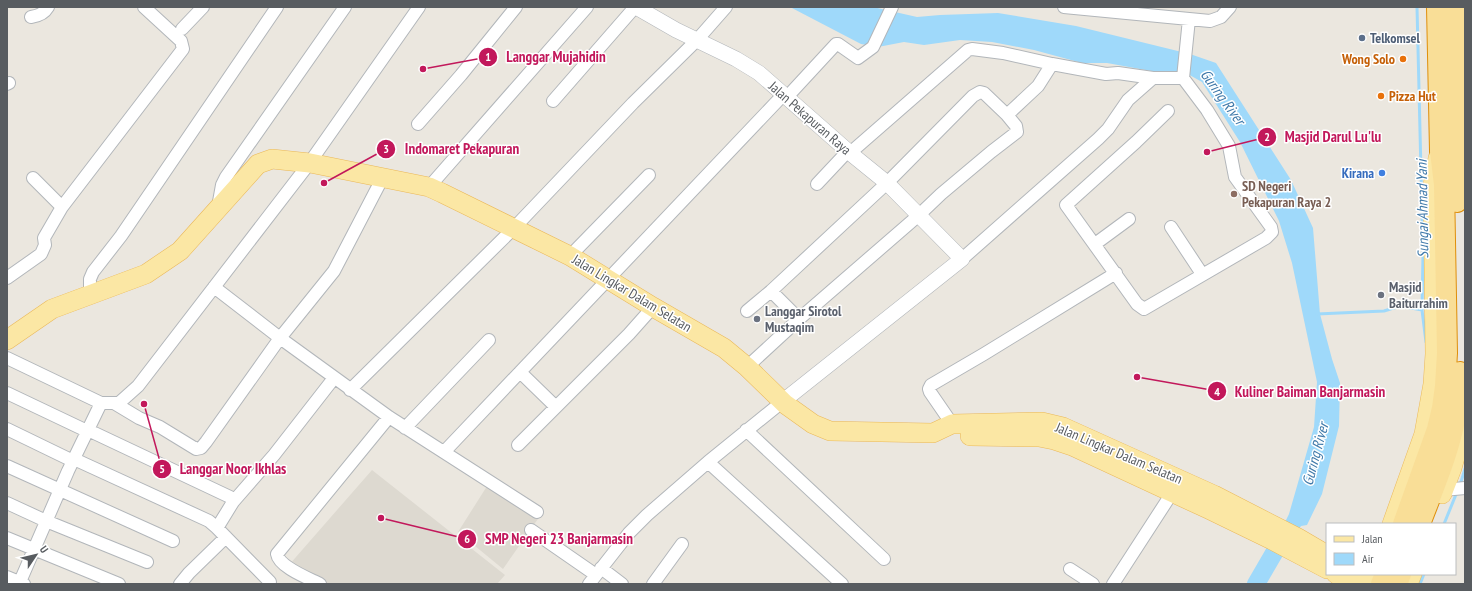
<svg xmlns="http://www.w3.org/2000/svg" width="1472" height="591" font-family="'PT Sans Narrow',sans-serif">
	<style>
		.education { fill: #ddd9d0 }
		.water { fill: #9fd9fa }
		.lines { fill: none; stroke-linecap: round; stroke-linejoin: round }
		.stream { stroke: #9fd9fa; stroke-width: 3 }
		.river { stroke: #9fd9fa; stroke-width: 18 }
		.minor-casing { stroke: #b2b6ba; stroke-width: 14 }
		.tertiary-casing { stroke: #b2b6ba; stroke-width: 16 }
		.primary-casing { stroke: #eab859; stroke-width: 20 }
		.trunk-casing { stroke: #df8f0b; stroke-width: 22 }
		.minor { stroke: #fff; stroke-width: 12 }
		.tertiary { stroke: #fff; stroke-width: 15 }
		.primary { stroke: #fbe7a4; stroke-width: 19 }
		.trunk { stroke: #f9de97; stroke-width: 20 }
		.service-dot { fill: #5c6f8a; stroke: #fff; stroke-width: 1.5 }
		.food-dot { fill: #e8710a; stroke: #fff; stroke-width: 1.5 }
		.shop-dot { fill: #3f7fe0; stroke: #fff; stroke-width: 1.5 }
		.education-dot { fill: #8d6e63; stroke: #fff; stroke-width: 1.5 }
		.worship-dot { fill: #6b7280; stroke: #fff; stroke-width: 1.5 }
		.labels { text-anchor: middle; dominant-baseline: central; stroke-width: 3; stroke-linejoin: round; paint-order: stroke }
		.service-label { font-size: 14px; font-weight: bold; fill: #4e5e75; stroke: #fff; text-anchor: start }
		.food-label { font-size: 14px; font-weight: bold; fill: #c56008; stroke: #fff; text-anchor: end }
		.street-label { font-size: 14px; fill: #585c60; stroke: #fff }
		.shop-label { font-size: 14px; font-weight: bold; fill: #366cbe; stroke: #fff; text-anchor: end }
		.education-label { font-size: 14px; font-weight: bold; fill: #785e54; stroke: #fff; text-anchor: start }
		.worship-label { font-size: 14px; font-weight: bold; fill: #5b616d; stroke: #fff; text-anchor: start }
		.water-label { font-size: 15px; font-style: italic; fill: #407aaa; stroke: #fff }
		.leader { fill: none; stroke: #c2185b; stroke-width: 1.5 }
		.callout-dot { fill: #c2185b; stroke: #fff; stroke-width: 1.5 }
		.mark-label { font-size: 12px; text-anchor: middle; font-weight: bold; fill: #fff }
		.callout-label { font-size: 15px; text-anchor: middle; font-weight: bold; fill: #c2185b; stroke: #fff; stroke-width: 3; stroke-linejoin: round; paint-order: stroke }
	</style>
	<rect width="100%" height="100%" fill="#ebe7df"/>
	<path class="education" d="M372 470 505 575 497 584H328L289 565Z
		M489 483 540 516 503 569 458 532Z"/>
	<path class="water" d="M790 7H873L917 17 940 15 998 13 1076 26 1190 54 1216 63 1291 180 1313 228 1320 314 1332 359 1340 383 1339 426 1322 494 1307 525 1301 526 1269 576 1260 573 1289 514 1314 427 1317 382 1292 263 1279 221 1240 142 1202 82 1186 73 1151 71 1107 63H1082L1034 50 992 42 960 40 924 45 904 42 878 47 861 44Z"/>
	<g class="lines">
		<path class="stream" d="M1417 7 1423 255 1422 310 1426 342
			M1317 314 1384 311 1400 306 1422 310
			M1460 485 1465 469
			M1444 524 1457 492
			M1420 584 1424 574"/>
		<path class="river" d="M1256 584 1274 553"/>
		<defs>
			<path id="minor" d="M1064 7 1210 21 1221 17 1230 7
				M31 17C38 16 44 14 48 7
				M182 29 203 7
				M7 84 9 83
				M787 97 836 44H838L858 58 873 47 892 7
				M553 101 635 7
				M1168 111 1136 142 1066 205 1137 304 1144 309 1266 238 1272 232 1271 227 1235 177 1229 146 1207 110 1183 78 1189 19
				M418 124 461 75 516 7
				M850 153 968 50 972 49 1003 53 1052 64 1106 74 1118 73 1153 78H1183
				M33 178 62 207
				M817 184 848 151
				M429 187 587 7
				M218 207 222 185 226 177 345 7
				M1171 227 1202 274
				M1095 244 1129 219
				M570 256 649 175
				M962 259 1098 139 1108 129 1128 100 1153 78
				M7 278 41 254 45 245 44 238 62 207 183 49 181 41 144 7
				M214 287 280 338 389 417 537 512
				M771 291 799 319
				M90 294V279L93 272 121 236 277 7
				M747 311 771 291 887 183 973 96 980 92 984 93 1007 115 1038 86 1052 64
				M7 358 101 403H119L138 386 308 165 419 7
				M747 367 799 319 919 215 941 194 991 152 1017 132 1016 126 1007 115
				M520 372 556 407
				M350 390 514 228 633 103 697 40 726 7
				M7 393 87 431
				M114 403 139 418 160 427 196 449 201 448 206 442 280 338 334 271 383 177
				M952 424 930 392 929 389 931 385 984 354 1116 273
				M405 428 489 340
				M7 429 73 461
				M88 430 230 497 233 502 217 528
				M746 430 884 559
				M518 445 629 334 653 307
				M444 452 784 94
				M74 459 209 521 217 528 270 582
				M708 462 842 584
				M7 466 173 541
				M1443 490 1465 488
				M233 502 274 455 334 378
				M7 503 46 521 147 562
				M531 530 596 575
				M7 538 119 584
				M601 568 622 584
				M1070 569 1093 584
				M7 577 24 584
				M19 584 68 471 101 403
				M180 584 189 573 226 537
				M320 584C308 578 279 567 277 554L389 417
				M589 584 629 533 647 515 708 462 782 402
				M653 584 682 544
				M1113 584 1172 493"/>
			<path id="tertiary" d="M636 7 676 30 736 59 759 73 850 153 887 183 962 259 782 402"/>
			<path id="primary" d="M7 340 52 309 146 274 180 251 258 164 272 159 310 163 429 187 442 193 570 256 653 307 724 348 747 367 785 404 813 424 830 431 933 433 952 424 1042 422 1063 427 1214 495 1298 538 1327 555
				M970 436 1039 437 1054 440 1072 446 1208 509 1272 540 1327 569
				M1442 494 1452 468 1465 421
				M1392 524 1424 434 1433 384 1435 354 1433 185 1438 158
				M1336 574 1355 584
				M1367 578H1369L1374 574
				M1408 584 1412 574"/>
			<path id="trunk" d="M1454 7 1455 77 1460 151 1456 182 1457 202
				M1403 524 1437 429 1442 408 1445 386 1447 353 1444 185 1440 151 1437 7
				M1420 524C1434 487 1451 449 1457 409 1459 397 1459 384 1460 372
				M1381 584 1385 574
				M1397 584 1401 574"/>
		</defs>
		<use href="#minor" class="minor-casing"/>
		<use href="#tertiary" class="tertiary-casing"/>
		<use href="#primary" class="primary-casing"/>
		<use href="#trunk" class="trunk-casing"/>
		<use href="#minor" class="minor"/>
		<use href="#tertiary" class="tertiary"/>
		<use href="#primary" class="primary"/>
		<use href="#trunk" class="trunk"/>
	</g>
	<circle class="service-dot" cx="1362" cy="38" r="4"/>
	<g class="food-dot">
		<circle cx="1403" cy="59" r="4"/>
		<circle cx="1381" cy="96" r="4"/>
	</g>
	<circle class="shop-dot" cx="1382" cy="173" r="4"/>
	<circle class="education-dot" cx="1234" cy="194" r="4"/>
	<g class="worship-dot">
		<circle cx="1381" cy="295" r="4"/>
		<circle cx="757" cy="319" r="4"/>
	</g>
	<g class="labels">
		<g class="service-label">
			<text x="1370" y="38">Telkomsel</text>
		</g>
		<g class="food-label">
			<text x="1395" y="59">Wong Solo</text>
			<text x="1389" y="96" text-anchor="start">Pizza Hut</text>
		</g>
		<g class="street-label">
			<text transform="translate(810 118) rotate(41)">Jalan Pekapuran Raya</text>
			<text transform="translate(632 293) rotate(31)">Jalan Lingkar Dalam Selatan</text>
			<text transform="translate(1119 453) rotate(23)">Jalan Lingkar Dalam Selatan</text>
		</g>
		<g class="shop-label">
			<text x="1374" y="173">Kirana</text>
		</g>
		<g class="education-label">
			<text x="1242" y="186">SD Negeri<tspan x="1242" dy="16">Pekapuran Raya 2</tspan></text>
		</g>
		<g class="worship-label">
			<text x="1389" y="287">Masjid<tspan x="1389" dy="16">Baiturrahim</tspan></text>
			<text x="765" y="311">Langgar Sirotol<tspan x="765" dy="16">Mustaqim</tspan></text>
		</g>
		<g class="water-label">
			<text transform="translate(1223 97) rotate(54)">Guring River</text>
			<text transform="translate(1422 209) rotate(-91)">Sungai Ahmad Yani</text>
			<text transform="translate(1315 454) rotate(-75)">Guring River</text>
		</g>
	</g>
	<path class="leader" d="M423 69L488 57M1207 152L1267 137M324 183L386 149M1137 377L1217 391M144 404L162 469M381 518L467 539"/>
	<g class="callout-dot">
		<circle cx="423" cy="69" r="4"/>
		<circle cx="1207" cy="152" r="4"/>
		<circle cx="324" cy="183" r="4"/>
		<circle cx="1137" cy="377" r="4"/>
		<circle cx="144" cy="404" r="4"/>
		<circle cx="381" cy="518" r="4"/>
		<circle cx="488" cy="57" r="10"/>
		<circle cx="1267" cy="137" r="10"/>
		<circle cx="386" cy="149" r="10"/>
		<circle cx="1217" cy="391" r="10"/>
		<circle cx="162" cy="469" r="10"/>
		<circle cx="467" cy="539" r="10"/>
	</g>
	<g class="mark-label">
		<text x="488" y="61">1</text>
		<text x="1267" y="141">2</text>
		<text x="386" y="153">3</text>
		<text x="1217" y="396">4</text>
		<text x="162" y="473">5</text>
		<text x="467" y="543">6</text>
	</g>
	<g class="callout-label">
		<text x="556" y="62">Langgar Mujahidin</text>
		<text x="1333" y="142">Masjid Darul Lu'lu</text>
		<text x="462" y="154">Indomaret Pekapuran</text>
		<text x="1310" y="397">Kuliner Baiman Banjarmasin</text>
		<text x="233" y="474">Langgar Noor Ikhlas</text>
		<text x="559" y="544">SMP Negeri 23 Banjarmasin</text>
	</g>
	<rect width="1472" height="591" fill="none" stroke="#585c60" stroke-width="16"/>
	<rect x="1326" y="523" width="130" height="52" fill="#ffffff" stroke="#bcbebf"/>
	<rect x="1334" y="536" width="20" height="6" fill="#fbe7a4" stroke="#bcbebf"/>
	<text x="1362" y="543" font-size="12" fill="#585c60">Jalan</text>
	<rect x="1334" y="553" width="20" height="12" fill="#9fd9fa" stroke="#bcbebf"/>
	<text x="1362" y="563" font-size="12" fill="#585c60">Air</text>
	<g transform="translate(36 555) rotate(55)" stroke="#ffffff" stroke-width="3" paint-order="stroke">
	<path d="M0-3L7 15L0 10L-7 15Z" fill="#585c60"/>
	<text y="-6" font-size="11" font-weight="bold" text-anchor="middle" fill="#585c60">U</text>
	</g>
</svg>
